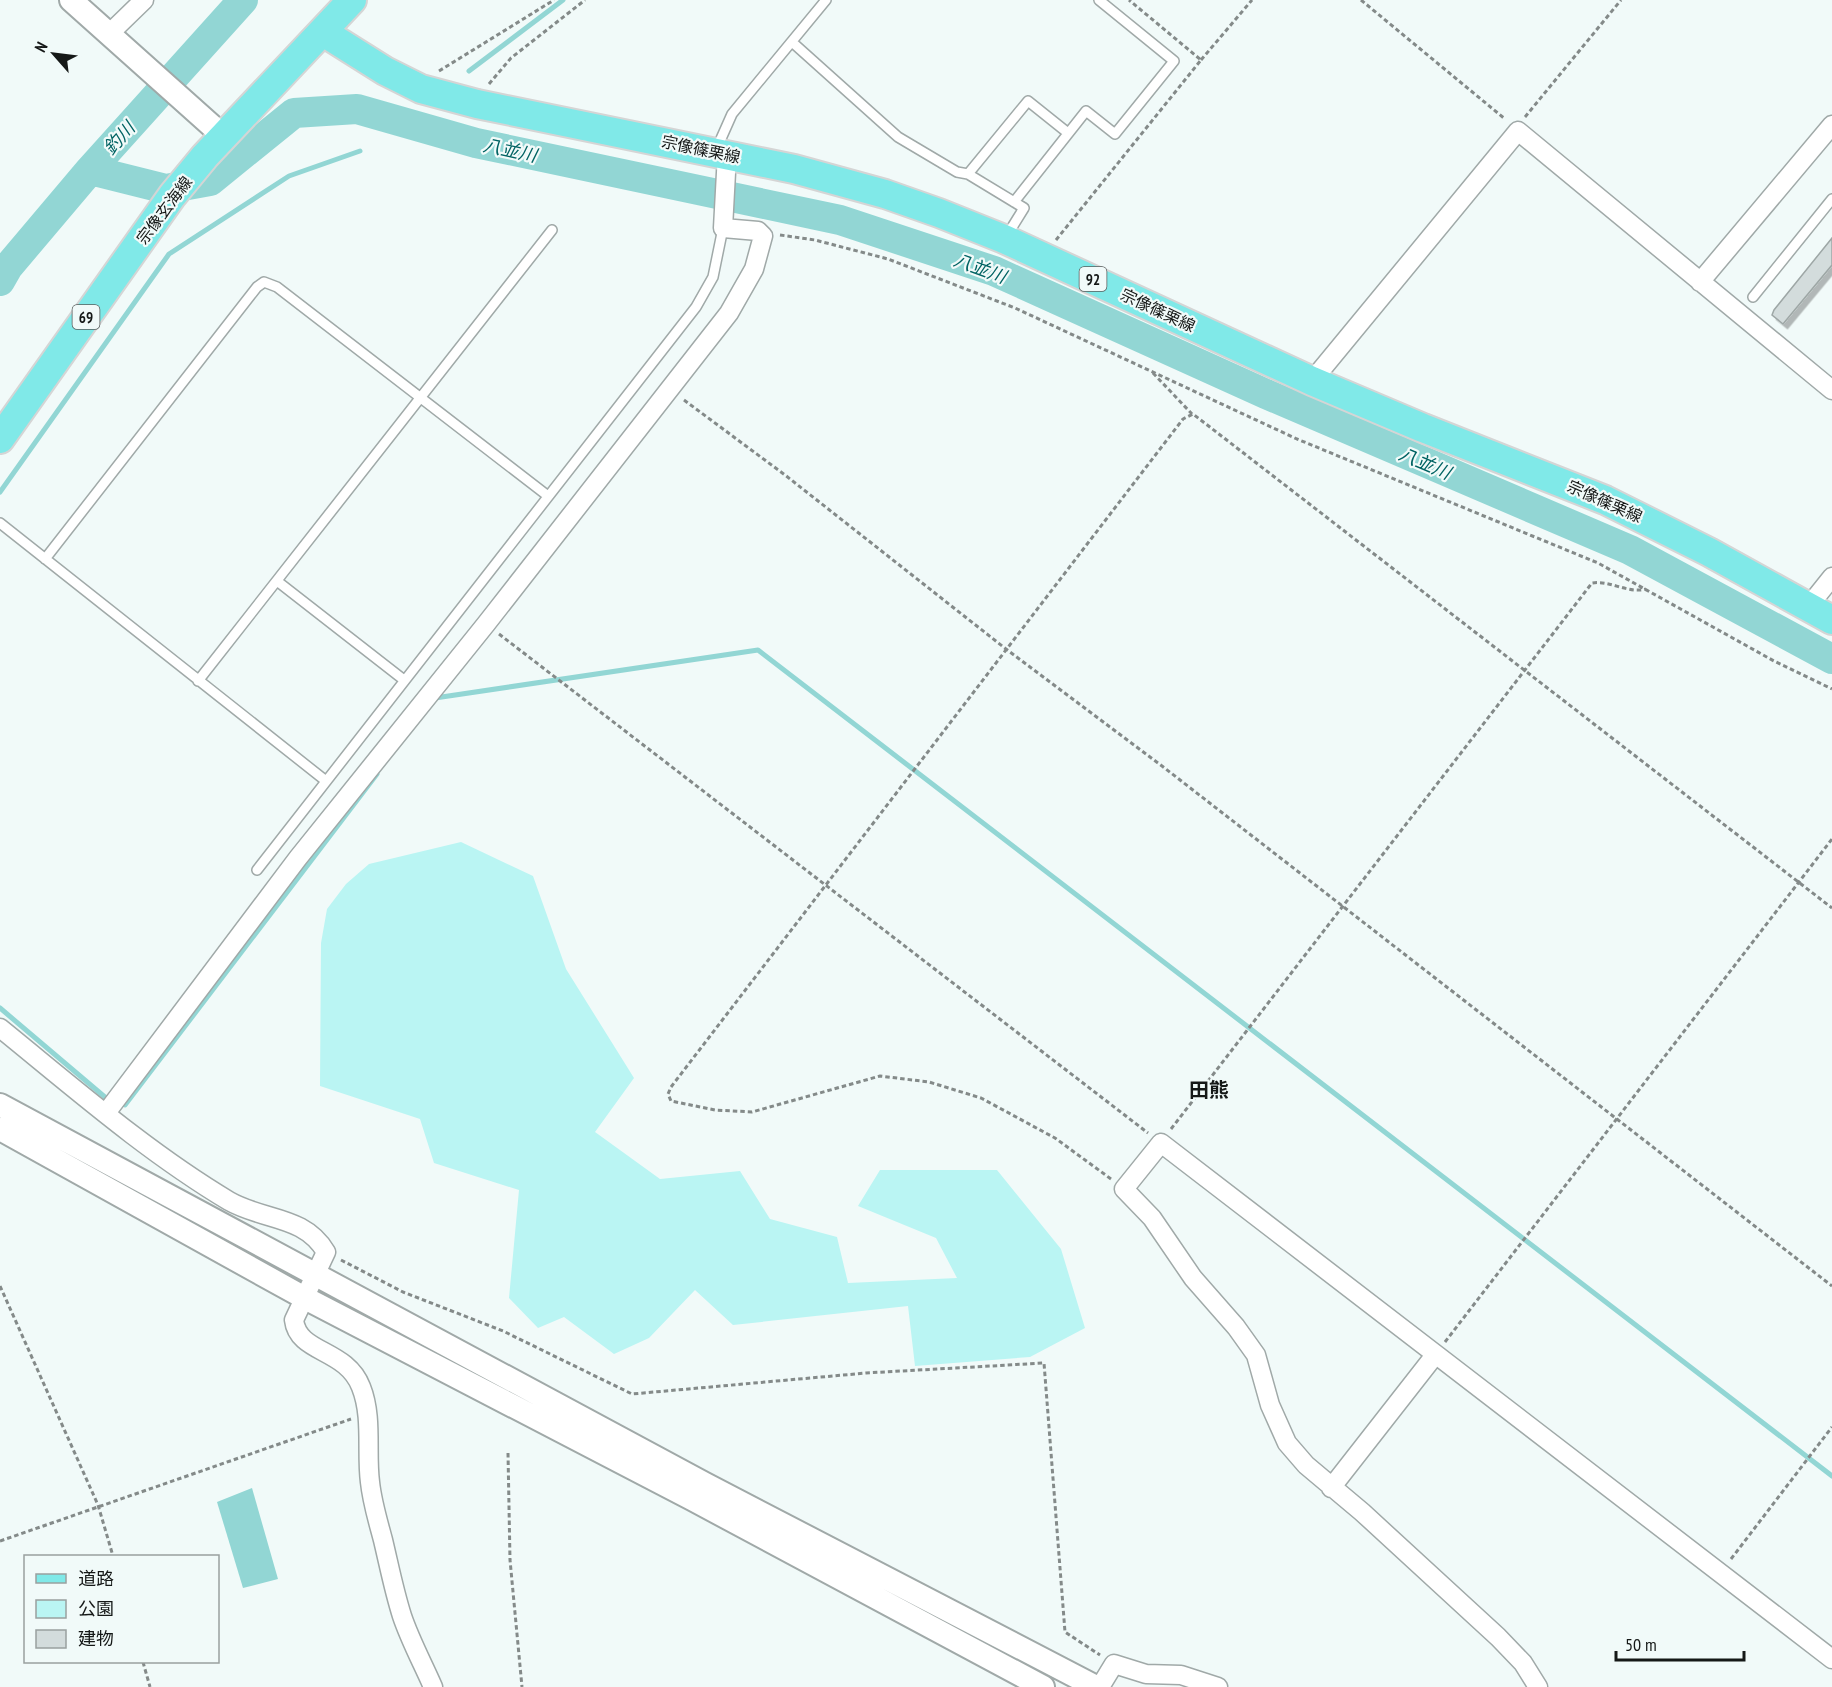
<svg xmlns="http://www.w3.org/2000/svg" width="1832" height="1687" font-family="'PT Sans Narrow','Noto Sans JP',sans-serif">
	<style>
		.green { fill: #baf5f3 }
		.water { fill: #92d6d4 }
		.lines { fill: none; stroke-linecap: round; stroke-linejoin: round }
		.stream { stroke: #92d6d4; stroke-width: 5 }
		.river { stroke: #92d6d4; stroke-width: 30 }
		.building { fill: #d3dcdc; stroke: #9ea7a6; stroke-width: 1.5; filter: url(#shadow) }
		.service-casing { stroke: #a0a9a8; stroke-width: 12 }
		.minor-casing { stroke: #a0a9a8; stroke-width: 21 }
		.tertiary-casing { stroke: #a0a9a8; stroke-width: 26 }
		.primary-casing { stroke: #d5d5d5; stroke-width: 32 }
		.path { stroke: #848a89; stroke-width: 3; stroke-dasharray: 4.5 3; stroke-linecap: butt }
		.service { stroke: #fff; stroke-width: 9 }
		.minor { stroke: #fff; stroke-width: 18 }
		.tertiary { stroke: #fff; stroke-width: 22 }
		.primary { stroke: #80e9e8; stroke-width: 28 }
		.labels { text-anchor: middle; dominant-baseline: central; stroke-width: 4.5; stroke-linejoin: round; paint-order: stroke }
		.shield { fill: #f1faf9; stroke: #575c5b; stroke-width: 1.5 }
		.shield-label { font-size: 15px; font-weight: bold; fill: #151817 }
		.street-label { font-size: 16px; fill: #151817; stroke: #f1faf9 }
		.water-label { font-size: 18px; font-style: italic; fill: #006363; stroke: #f1faf9 }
		.quarter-label { font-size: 20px; font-weight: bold; fill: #151817; stroke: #f1faf9 }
	</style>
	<defs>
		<filter id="shadow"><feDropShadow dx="4.5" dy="4.5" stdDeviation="0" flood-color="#0004"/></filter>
	</defs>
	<rect width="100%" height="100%" fill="#f1faf9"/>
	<path class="green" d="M461 842 533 876 566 969 634 1078 595 1132 660 1179 740 1171 770 1219 837 1237 848 1283 957 1278 936 1238 858 1206 880 1170H997L1061 1249 1085 1328 1030 1357 915 1366 908 1306 733 1325 695 1290 649 1338 614 1354 564 1317 538 1328 509 1298 519 1190 434 1163 420 1119 320 1086 321 943 327 909 346 884 369 864Z"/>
	<path class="water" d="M252 1488 278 1579 243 1588 217 1502Z"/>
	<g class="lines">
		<path class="stream" d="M469 71 563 0
			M0 492 169 254 289 176 360 151
			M435 698 758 650 1832 1476
			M0 1008 106 1098 125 1105 377 774"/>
		<path class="river" d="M90 170 166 189 210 181 294 113 357 109 476 143 840 220 994 271 1266 394 1630 550 1832 659
			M0 281 8 267 90 170 243 0"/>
	</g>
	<path class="building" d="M1832 238V265L1783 324 1772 315 1774 310Z"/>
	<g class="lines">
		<defs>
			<path id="service" d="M792 42 898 137 957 172 968 174 1024 208 1006 237
				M716 150 732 114 826 0
				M968 174 1028 101 1068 133
				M1014 202 1086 111 1115 134 1174 61 1099 0
				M1753 297 1832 199
				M0 523 326 781
				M45 559 257 287 264 282 277 287 548 496
				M277 581 404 680
				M198 681 552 230
				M257 870 696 307 713 277 723 228"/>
			<path id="minor" d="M110 33 144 0
				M1700 282 1832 125
				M1312 381 1518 131 1832 390
				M1808 607 1832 577
				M0 1028C74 1088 147 1152 229 1201 264 1221 304 1215 326 1252L294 1320C298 1354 346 1348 361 1387 373 1417 366 1452 370 1482 372 1502 378 1521 383 1540 389 1565 394 1591 402 1616 410 1640 423 1664 433 1687
				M106 1113 298 858 486 624 729 313 754 269 763 236 758 231 723 228 727 154
				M1331 1488 1435 1355
				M1100 1687 1114 1664 1146 1674 1181 1675 1218 1687
				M1538 1687 1523 1663 1498 1637 1362 1512 1306 1465 1287 1443 1270 1405 1256 1355 1236 1327 1193 1278 1152 1218 1124 1189 1161 1143 1832 1659"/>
			<path id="tertiary" d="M71 0 222 135
				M0 1105 705 1484 1096 1687
				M0 1129 303 1297 692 1499 1043 1687"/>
			<path id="primary" d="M323 32 385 71 421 89 477 104 794 169 885 194 939 213 1004 239 1312 381 1423 428 1605 500 1709 552 1832 620
				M0 439 172 196 205 156 352 0"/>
		</defs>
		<use href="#service" class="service-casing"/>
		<use href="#minor" class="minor-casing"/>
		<use href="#tertiary" class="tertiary-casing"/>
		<use href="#primary" class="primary-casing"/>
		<path class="path" d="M1361 0 1505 119
			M1201 60 1252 0
			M439 71 554 0
			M489 84 511 58 585 0
			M1525 117 1621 0
			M780 235 815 240 888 259 1015 308 1297 439 1598 563 1774 661 1832 689
			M1056 240 1201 60 1129 0
			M1153 373 1192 414
			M684 400 785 475 1006 649 1162 766 1832 1286
			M499 634 1148 1133
			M1171 1129 1592 583C1610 580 1628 594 1646 589
			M1111 1179 1055 1138 981 1098 929 1082 880 1076 752 1112 715 1110 671 1101 668 1094 671 1087 1183 419 1193 414 1832 908
			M341 1260 403 1292 503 1331 632 1394 866 1373 1044 1363 1065 1632 1100 1655
			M0 1286 98 1505 113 1556
			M1445 1342 1832 839
			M508 1453 510 1560 522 1687
			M0 1541 351 1419
			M1731 1559 1832 1427
			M143 1662 150 1687"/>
		<use href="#service" class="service"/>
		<use href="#minor" class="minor"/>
		<use href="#tertiary" class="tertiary"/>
		<use href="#primary" class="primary"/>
	</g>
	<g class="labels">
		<g class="shield">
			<rect x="1079.5" y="267" width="27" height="24" rx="4.5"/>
			<rect x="72.5" y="305" width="27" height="24" rx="4.5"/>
		</g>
		<g class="shield-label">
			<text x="1093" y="279">92</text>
			<text x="86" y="317">69</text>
		</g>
		<g class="street-label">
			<text transform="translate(701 149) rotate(12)">宗像篠栗線</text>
			<text transform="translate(164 210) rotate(-53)">宗像玄海線</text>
			<text transform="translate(1158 310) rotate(25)">宗像篠栗線</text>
			<text transform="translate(1605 501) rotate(24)">宗像篠栗線</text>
		</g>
		<g class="water-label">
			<text transform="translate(119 138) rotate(-48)">釣川</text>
			<text transform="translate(510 150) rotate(12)">八並川</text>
			<text transform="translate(980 268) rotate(20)">八並川</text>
			<text transform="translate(1425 463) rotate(23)">八並川</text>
		</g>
		<g class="quarter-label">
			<text x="1209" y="1090">田熊</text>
		</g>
	</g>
	<rect x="24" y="1555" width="195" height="108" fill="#f1faf9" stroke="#99a09f" stroke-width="1.5"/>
	<rect x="36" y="1574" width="30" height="9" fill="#80e9e8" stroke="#99a09f" stroke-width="1.5"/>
	<text x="78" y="1585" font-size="18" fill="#151817">道路</text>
	<rect x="36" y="1600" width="30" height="18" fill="#baf5f3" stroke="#99a09f" stroke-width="1.5"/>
	<text x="78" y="1615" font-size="18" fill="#151817">公園</text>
	<rect x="36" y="1630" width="30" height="18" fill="#d3dcdc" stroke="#99a09f" stroke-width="1.5"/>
	<text x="78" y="1645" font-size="18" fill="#151817">建物</text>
	<g transform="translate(54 54) rotate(298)" stroke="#f1faf9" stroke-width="4.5" paint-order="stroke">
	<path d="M0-4.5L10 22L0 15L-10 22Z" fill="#151817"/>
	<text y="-9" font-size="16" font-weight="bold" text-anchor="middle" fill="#151817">N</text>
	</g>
	<path d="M1616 1651v9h128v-9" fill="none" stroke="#151817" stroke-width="3"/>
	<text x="1625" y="1651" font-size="18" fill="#151817" stroke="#f1faf9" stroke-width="4.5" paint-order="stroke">50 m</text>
</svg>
